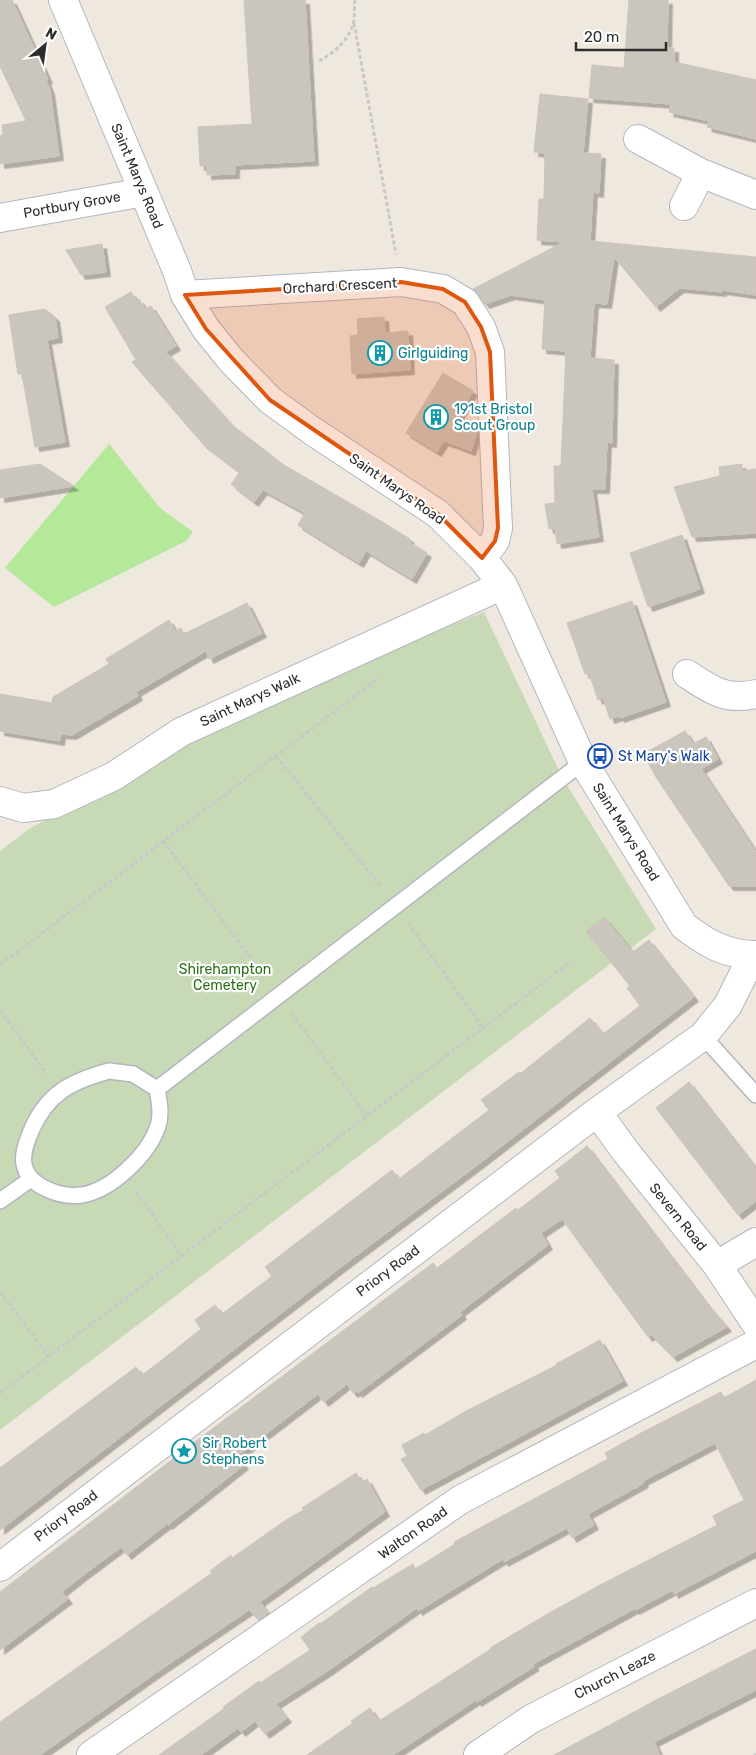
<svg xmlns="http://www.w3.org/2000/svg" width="756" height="1755" font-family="Rubik,sans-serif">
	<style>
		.green { fill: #b4e999 }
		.cemetery { fill: #c7dab5 }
		.building { fill: #cbc6bd; stroke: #cbc4b8; filter: url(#shadow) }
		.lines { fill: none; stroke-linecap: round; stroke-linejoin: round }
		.lane-casing { stroke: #b3b6c1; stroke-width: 18 }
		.street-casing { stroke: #b3b6c1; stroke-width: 30 }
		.path { stroke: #c8c8c8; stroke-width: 3; stroke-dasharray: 4 2.5; stroke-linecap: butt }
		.lane { stroke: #fff; stroke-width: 15 }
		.street { stroke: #fff; stroke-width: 28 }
		.marked { fill: #df570e; fill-opacity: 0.2; stroke: #df570e; stroke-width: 4; stroke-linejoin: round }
		.labels { text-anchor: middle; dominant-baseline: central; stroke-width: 4.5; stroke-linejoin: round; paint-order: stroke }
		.street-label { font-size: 14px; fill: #2d2d2d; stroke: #fff }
		.culture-label { font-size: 14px; fill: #0d838f; stroke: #fff; text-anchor: start }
		.transit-label { font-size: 14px; fill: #164399; stroke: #fff; text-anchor: start }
		.park-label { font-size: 14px; fill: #297116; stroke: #fff }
	</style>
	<defs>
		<filter id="shadow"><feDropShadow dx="4.5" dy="4.5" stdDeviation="0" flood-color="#0004"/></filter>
	</defs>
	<rect width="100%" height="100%" fill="#efe8df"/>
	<path class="green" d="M109 444 160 508 193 532 186 541 54 607 5 568Z"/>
	<path class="cemetery" d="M484 612 562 777 656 929 0 1430V851L29 829 244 711Z"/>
	<path class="building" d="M0 0H12L48 79 46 80 50 90 59 156 0 164V136L3 135 2 125 26 121 0 66Z
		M244 0H305L314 161 235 165V174L207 175V166H200L198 127 252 124Z
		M629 0H668L667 48H674V62L756 80V139L707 127 709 121 669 112 671 104 589 98 592 65 624 68Z
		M540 94 588 99 583 153 601 154 599 193 593 192 590 241 756 257V295L722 290V292L680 288 656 307 614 257 607 304 594 303 590 358 614 360 612 443 607 442 605 489H592L599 537 557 544 555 528 549 529 545 504 555 503 554 466H561L566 351 542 349 545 300 511 295 485 304 473 289 564 242 537 240 539 199H544L545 153 534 152Z
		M102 244 106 272 81 275 66 250Z
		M131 292 136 301 139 299 145 309 151 306 176 346 166 352 232 425 284 465 384 523 410 539 409 542 427 553 412 579 366 551 359 563 298 525 305 513 263 490 254 502 231 484 240 472 203 444 132 362 136 360 105 307Z
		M45 309 55 317 58 338 47 340 65 442 35 447 22 374H18L9 315Z
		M384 317 385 333 408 331 410 370 352 374 350 336 358 335 357 319Z
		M443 373 473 391 456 421 478 428 471 451 444 441 437 452 406 433Z
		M40 464 74 486 0 498V470Z
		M742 464V471L756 469V533L692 537 674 487 720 476 719 467Z
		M682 535 700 589 648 607 630 553Z
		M632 601 666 702 620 718 619 716 610 719 603 698 598 700 589 673 585 674 567 623Z
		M247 603 262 633 209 659 206 651 136 692 138 696 72 735 61 734 60 741 0 731V694L52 703 53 697 109 664 106 659 169 620 175 631 181 628 184 634Z
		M685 731 693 744 706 737 718 759 701 769 756 852V886H729L656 777 643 754Z
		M604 917 633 952 649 940 694 997 480 1163 341 1267 0 1530V1468L136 1367 142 1375 162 1360 201 1329 195 1320 215 1305 222 1314 259 1286 272 1276 265 1267 392 1170 399 1179 438 1149 489 1110 481 1100 519 1072 521 1073 590 1018 603 1034 640 1006 627 988 630 986 586 931Z
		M689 1082 756 1168V1201L738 1215 656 1108Z
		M587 1146 707 1304 727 1327 673 1357 651 1335 648 1337 562 1219 541 1233 548 1245 460 1312 462 1315 358 1393 357 1391 353 1393 347 1384 324 1402 318 1394 237 1456 244 1465 168 1525 167 1524 127 1555 121 1547 82 1576 62 1592 68 1599 0 1650V1592L191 1445 433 1263 437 1268 516 1208 518 1210 560 1178 555 1171Z
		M600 1340 623 1381 421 1490 401 1459 407 1456 402 1445 424 1433 425 1435 468 1410 557 1365 556 1364Z
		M756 1380V1551L674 1594 673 1590 635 1610 634 1609 533 1664 535 1666 477 1702 476 1700 393 1755H307L353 1723 351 1721 370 1708 379 1721 491 1649 490 1648 551 1612 600 1585 717 1525 713 1516 744 1500 715 1443 643 1481 644 1483 588 1514 594 1525 572 1538 567 1528 504 1562 503 1559 418 1611 417 1608 326 1672 276 1704 287 1718 265 1734 255 1721 241 1732 238 1728 201 1755H159L225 1708 223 1707 259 1681 260 1683 310 1650 301 1637 319 1623 320 1624 372 1587 373 1588 413 1564 415 1569 455 1544 454 1542 608 1459 605 1453 641 1433 721 1392 724 1398Z
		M356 1473 362 1482 367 1479 385 1512 260 1602 268 1613 264 1616 259 1620 249 1610 160 1670 40 1755H0V1722L212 1573 210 1571 231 1555 232 1558 286 1520 304 1510 302 1508Z
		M756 1649V1690L654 1742 660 1755H554L660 1698Z"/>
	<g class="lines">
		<defs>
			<path id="lane" d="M703 1036 756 1095
				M109 1071 133 1074 157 1089C159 1100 162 1114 158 1126 149 1154 112 1190 82 1195 62 1198 28 1187 24 1164 22 1153 27 1141 31 1131 47 1093 72 1081 109 1071Z
				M157 1089 583 762
				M0 1201 31 1179"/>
			<path id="street" d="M63 0 177 271 185 295 206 329 231 360 270 400 311 430 438 514 482 558 503 585 583 762 684 926C706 943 726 955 756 955
				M638 139 701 173 756 195
				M684 206 701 173
				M0 218 144 192
				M185 295 401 282 443 289 465 302 481 327 490 352 498 528 495 541 482 558
				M687 674C711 690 726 701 756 694
				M0 801 23 808 54 804 114 776 181 732 503 585
				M597 1112 626 1152 717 1265 756 1324
				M717 1265 756 1242
				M0 1567 597 1112 703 1036 728 1005 753 955
				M91 1755 460 1500 756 1344
				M478 1755 531 1719 756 1603"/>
		</defs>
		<use href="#lane" class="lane-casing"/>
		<use href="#street" class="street-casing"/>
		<path class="path" d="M354 23 396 254
			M319 61C334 53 348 41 353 24 355 17 354 7 355 0
			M276 756 382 888
			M163 841 265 977
			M408 923 483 1028
			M0 965 379 678
			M0 1010 47 1074
			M292 1014 367 1116
			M136 1192 182 1256
			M0 1292 49 1356
			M0 1393 572 961
			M755 1755 756 1754"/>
		<use href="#lane" class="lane"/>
		<use href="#street" class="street"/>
	</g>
	<path class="marked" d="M401 282 443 289 465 302 481 327 490 352 498 528 495 541 482 558 438 514 270 400 206 329 185 295Z"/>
	<defs>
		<symbol id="building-ring" viewBox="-11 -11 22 22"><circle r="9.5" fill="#fff" stroke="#0f9aa8" stroke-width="1.5"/><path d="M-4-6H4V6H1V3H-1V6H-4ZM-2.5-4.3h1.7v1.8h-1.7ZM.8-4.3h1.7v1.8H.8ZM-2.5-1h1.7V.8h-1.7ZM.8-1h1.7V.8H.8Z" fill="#0f9aa8"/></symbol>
		<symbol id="bus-ring" viewBox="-11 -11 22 22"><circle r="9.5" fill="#fff" stroke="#1a4fb4" stroke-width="1.5"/><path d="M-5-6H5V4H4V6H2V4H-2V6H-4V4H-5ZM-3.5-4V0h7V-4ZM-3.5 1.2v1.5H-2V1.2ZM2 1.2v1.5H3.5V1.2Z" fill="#1a4fb4"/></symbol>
		<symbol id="sight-ring" viewBox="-11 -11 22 22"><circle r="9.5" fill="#fff" stroke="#0f9aa8" stroke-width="1.5"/><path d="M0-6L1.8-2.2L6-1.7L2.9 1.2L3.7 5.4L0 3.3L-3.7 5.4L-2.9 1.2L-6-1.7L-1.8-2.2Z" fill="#0f9aa8"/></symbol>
	</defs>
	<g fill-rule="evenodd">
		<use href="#building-ring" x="366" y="339" width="28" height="28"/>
		<use href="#building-ring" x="422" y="403" width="28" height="28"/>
		<use href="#bus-ring" x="586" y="742" width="28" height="28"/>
		<use href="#sight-ring" x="170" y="1437" width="28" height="28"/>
	</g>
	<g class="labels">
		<g class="street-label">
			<text transform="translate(137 176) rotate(67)">Saint Marys Road</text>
			<text transform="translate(72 205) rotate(-10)">Portbury Grove</text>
			<text transform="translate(340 286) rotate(-3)">Orchard Crescent</text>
			<text transform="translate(397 489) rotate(35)">Saint Marys Road</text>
			<text transform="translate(250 700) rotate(-25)">Saint Marys Walk</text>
			<text transform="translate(626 832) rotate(58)">Saint Marys Road</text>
			<text transform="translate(678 1217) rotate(51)">Severn Road</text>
			<text transform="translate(388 1271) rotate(-37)">Priory Road</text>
			<text transform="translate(66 1516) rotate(-37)">Priory Road</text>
			<text transform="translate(413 1533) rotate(-35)">Walton Road</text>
			<text transform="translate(615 1675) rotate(-27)">Church Leaze</text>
		</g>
		<g class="culture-label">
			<text x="398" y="353">Girlguiding</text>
			<text x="454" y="409">191st Bristol<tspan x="454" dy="16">Scout Group</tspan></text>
			<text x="202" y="1443">Sir Robert<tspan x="202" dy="16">Stephens</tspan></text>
		</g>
		<g class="transit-label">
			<text x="618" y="756">St Mary's Walk</text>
		</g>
		<g class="park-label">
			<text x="225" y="969">Shirehampton<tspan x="225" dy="16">Cemetery</tspan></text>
		</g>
	</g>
	<g transform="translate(45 45) rotate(29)" stroke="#ffffff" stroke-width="4" paint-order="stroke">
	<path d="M0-4L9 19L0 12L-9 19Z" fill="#2d2d2d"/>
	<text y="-8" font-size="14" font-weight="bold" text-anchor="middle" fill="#2d2d2d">N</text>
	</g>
	<path d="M576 42v8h90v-8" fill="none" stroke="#2d2d2d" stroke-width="2.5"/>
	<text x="584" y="42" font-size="15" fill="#2d2d2d" stroke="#ffffff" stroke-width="4" paint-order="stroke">20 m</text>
</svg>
